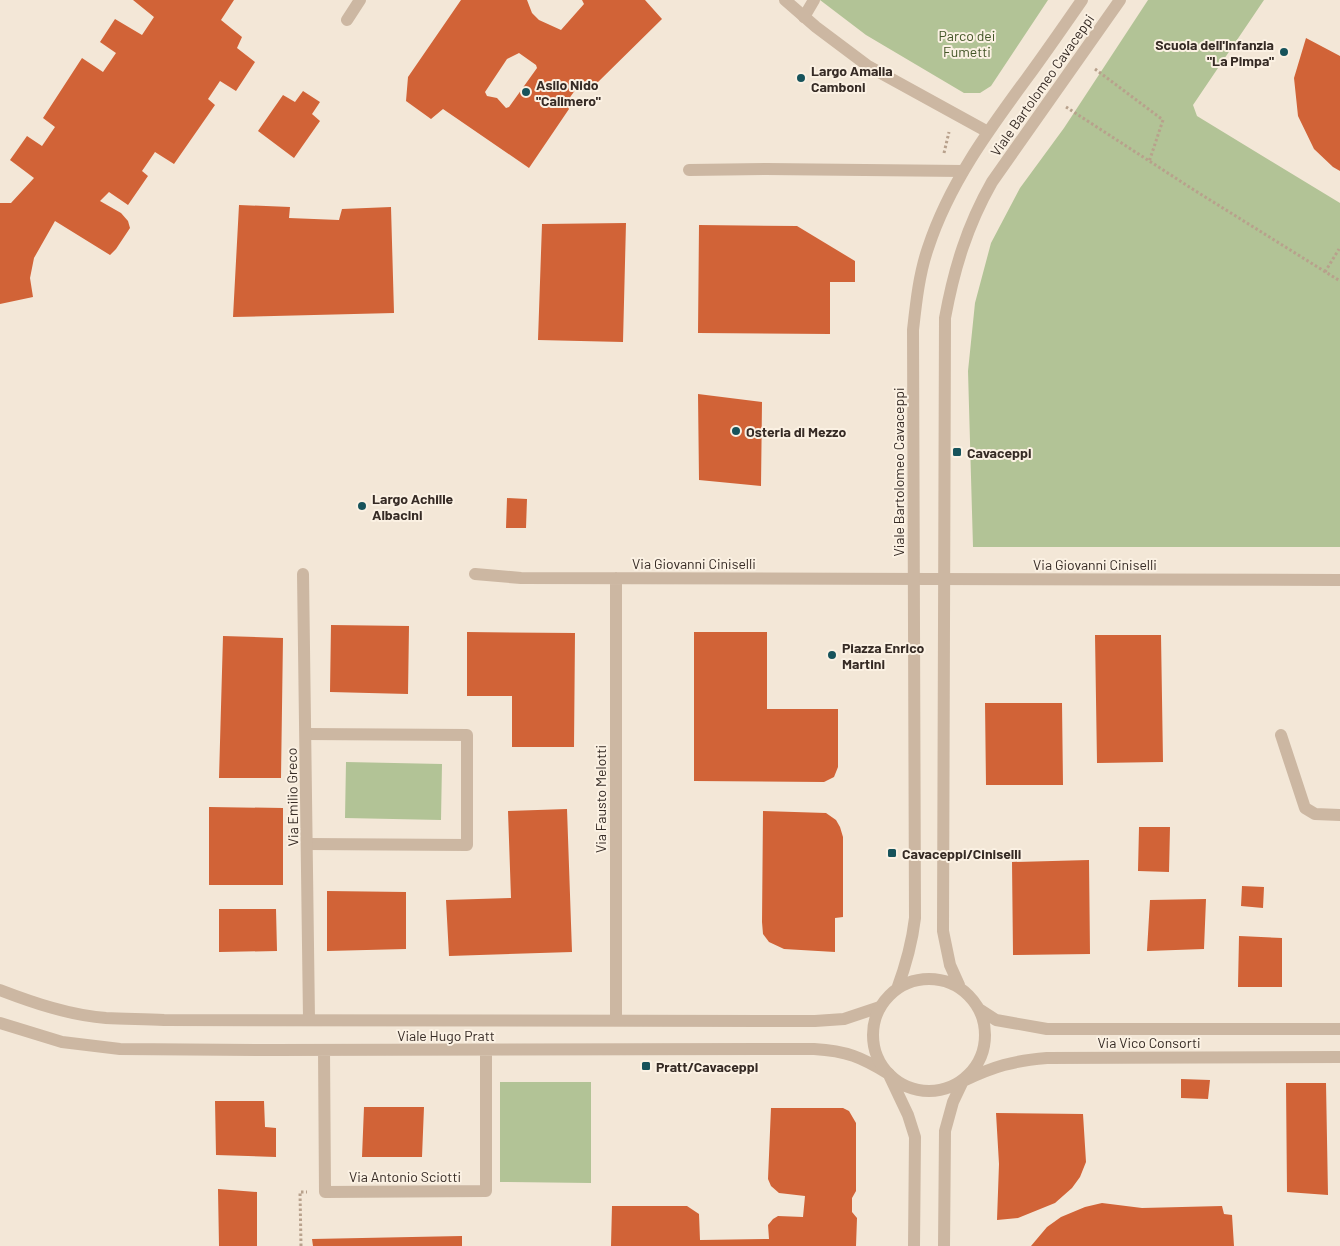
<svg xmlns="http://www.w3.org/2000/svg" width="1340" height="1246" font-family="Barlow,sans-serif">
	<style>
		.green { fill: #b2c396 }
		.building { fill: #d16337; fill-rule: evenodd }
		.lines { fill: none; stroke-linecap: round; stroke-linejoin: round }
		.path { stroke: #b8a18c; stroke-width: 3; stroke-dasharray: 2.5 2.5; stroke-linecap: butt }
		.service { stroke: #ccb7a2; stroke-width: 12 }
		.minor { stroke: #ccb7a2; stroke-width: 12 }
		.tertiary { stroke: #ccb7a2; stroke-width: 12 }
		.poi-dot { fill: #17535b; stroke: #fbf1e3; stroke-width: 2 }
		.labels { text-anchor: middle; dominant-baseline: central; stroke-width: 4; stroke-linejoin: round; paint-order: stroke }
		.park-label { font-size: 14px; fill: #435627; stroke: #fbf1e3 }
		.poi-label { font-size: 14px; font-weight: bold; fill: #362b25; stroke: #fbf1e3; text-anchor: start }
		.street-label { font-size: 14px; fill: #362b25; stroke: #fbf1e3 }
	</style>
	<rect width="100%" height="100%" fill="#f3e7d7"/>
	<path class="green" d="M820 0H1048L991 86 980 93H964L866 35Z
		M1148 0H1264L1193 105 1197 116 1340 203V547H973L968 371 975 303 991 243 1020 188 1064 128Z
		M346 762 442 764 441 820 345 818Z
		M500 1082H591V1183L500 1182Z"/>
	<path class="building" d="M133 0H234L221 20 242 37 237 48 255 62 236 91 220 81 208 99 215 105 174 164 155 152 142 171 148 176 128 205 109 192 100 201 121 213 128 221 130 228 116 249 110 255 55 221 34 258 30 278 33 297 0 304V203H11L34 178 10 160 27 136 42 146 55 127 43 118 82 58 103 72 116 53 100 42 115 19 142 35 154 17Z
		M461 0H527L532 13 539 20 561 30 584 4 582 0H645L662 19 596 84 578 86 566 103 569 109 529 168 443 109 431 119 406 101 408 77ZM519 53 536 65 537 68 509 107 506 108 497 98 487 96 485 92 507 59Z
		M1306 38 1340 56V171L1333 167 1314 149 1298 116 1294 78Z
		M303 91 320 102 312 114 320 121 294 158 258 131 283 95 295 102Z
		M239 205 290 207 289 218 339 220 342 209 391 207 394 313 233 317Z
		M626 223 623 342 538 340 542 224Z
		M699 225 797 226 855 261V282H830V334L698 333Z
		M698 394 762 402 761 486 699 480Z
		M507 498 527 499 526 528H506Z
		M331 625 409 626 408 694 330 692Z
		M467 632 575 633 574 747H512V696H467Z
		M694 632H767V709H838V767L834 777 824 782 694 781Z
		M1095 635H1161L1163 762 1097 763Z
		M223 636 283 638 281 778H219Z
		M985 703H1062L1063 785H986Z
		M209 807 283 808V885H209Z
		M567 809 572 952 449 956 446 900 511 898 508 811Z
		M763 811 826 813 836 820 840 827 843 837V917L835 918V952L784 949 769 942 763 934 762 922Z
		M1139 827H1170L1169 872 1138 871Z
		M1089 860 1090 954 1013 955 1012 862Z
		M1242 886 1264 887 1263 908 1241 906Z
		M327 891 406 892V949L327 951Z
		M1206 899 1204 949 1147 951 1150 900Z
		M219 909H276L277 951 219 952Z
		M1239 936 1282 938V987H1238Z
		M1181 1079 1210 1080 1208 1099 1181 1098Z
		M1286 1083H1326L1328 1195 1287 1192Z
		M215 1101H264L265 1127 276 1128V1157L216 1155Z
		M364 1107H424L422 1157H362Z
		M771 1108H843L849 1111 856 1123V1191L852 1198V1212L857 1218 856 1246H611L612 1206H687L699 1214 700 1240 769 1239 768 1225 773 1219 778 1216 803 1217 805 1196 779 1193 771 1186 768 1179Z
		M996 1113 1083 1114 1086 1162 1080 1177 1072 1188 1055 1203 1018 1218 997 1220 999 1164Z
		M218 1189 257 1192V1246H219Z
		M1102 1203 1142 1208 1222 1206 1224 1214 1232 1215 1234 1246H1031L1047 1227 1061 1217 1085 1207Z
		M462 1236V1246H313L312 1239Z"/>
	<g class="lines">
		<path class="path" d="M1095 69 1163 120 1149 162
			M1066 107 1194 190 1340 281
			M944 153 949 132
			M1325 272 1339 249
			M301 1246 300 1192H307"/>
		<path class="service" d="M804 17 814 0
			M689 170 766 169
			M306 734 467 735V845L308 844"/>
		<path class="minor" d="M785 0 816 27 868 66 988 132
			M347 20 360 0
			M766 169 963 171
			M303 574 309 1019
			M475 574 521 578 1340 580
			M1281 735 1305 808 1315 814 1340 815
			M0 990C34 1003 69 1015 106 1018 125 1019 145 1019 164 1020L815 1021 844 1019 880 1007
			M616 1019V578
			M0 1023 62 1042 120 1049 272 1050 814 1049C847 1051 861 1057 889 1074
			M324 1050 325 1192 486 1191V1050"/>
		<path class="tertiary" d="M873 1035a56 56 0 1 1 112 0a56 56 0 1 1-112 0Z
			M959 985 950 965 943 931 945 318C954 269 967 226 992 182L1120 0
			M897 989C906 965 912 943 915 918L913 330C916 303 919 274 928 248 949 184 988 131 1027 78 1046 52 1064 26 1082 0
			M979 1009 996 1020 1047 1029H1340
			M890 1077 908 1115 915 1137 914 1246
			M963 1081C995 1066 1012 1061 1047 1058L1340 1057
			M944 1246 945 1131 953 1102 963 1081"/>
	</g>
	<g class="poi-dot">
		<circle cx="1284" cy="52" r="5"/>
		<circle cx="801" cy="78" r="5"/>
		<circle cx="526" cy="92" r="5"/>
		<circle cx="736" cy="431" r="5"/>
		<rect x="952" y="447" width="10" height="10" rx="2.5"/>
		<circle cx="362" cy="506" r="5"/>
		<circle cx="832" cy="655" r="5"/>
		<rect x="887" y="848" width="10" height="10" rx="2.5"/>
		<rect x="641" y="1061" width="10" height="10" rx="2.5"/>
	</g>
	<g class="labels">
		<g class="park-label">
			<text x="967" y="35">Parco dei<tspan x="967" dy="16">Fumetti</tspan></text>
		</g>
		<g class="poi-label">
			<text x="1274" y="44" text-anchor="end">Scuola dell'Infanzia<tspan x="1274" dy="16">"La Pimpa"</tspan></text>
			<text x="811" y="70">Largo Amalia<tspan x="811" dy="16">Camboni</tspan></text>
			<text x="536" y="84">Asilo Nido<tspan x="536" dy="16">"Calimero"</tspan></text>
			<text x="746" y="431">Osteria di Mezzo</text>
			<text x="967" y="452">Cavaceppi</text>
			<text x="372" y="498">Largo Achille<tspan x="372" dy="16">Albacini</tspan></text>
			<text x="842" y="647">Piazza Enrico<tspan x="842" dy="16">Martini</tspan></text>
			<text x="902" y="853">Cavaceppi/Ciniselli</text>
			<text x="656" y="1066">Pratt/Cavaceppi</text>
		</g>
		<g class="street-label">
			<text transform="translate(1042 85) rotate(-55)">Viale Bartolomeo Cavaceppi</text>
			<text transform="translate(898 472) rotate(-90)">Viale Bartolomeo Cavaceppi</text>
			<text x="694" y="563">Via Giovanni Ciniselli</text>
			<text x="1095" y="564">Via Giovanni Ciniselli</text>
			<text transform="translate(292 797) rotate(-91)">Via Emilio Greco</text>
			<text transform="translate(600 799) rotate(-90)">Via Fausto Melotti</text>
			<text x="446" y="1035">Viale Hugo Pratt</text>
			<text x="1149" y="1042">Via Vico Consorti</text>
			<text x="405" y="1176">Via Antonio Sciotti</text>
		</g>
	</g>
</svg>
